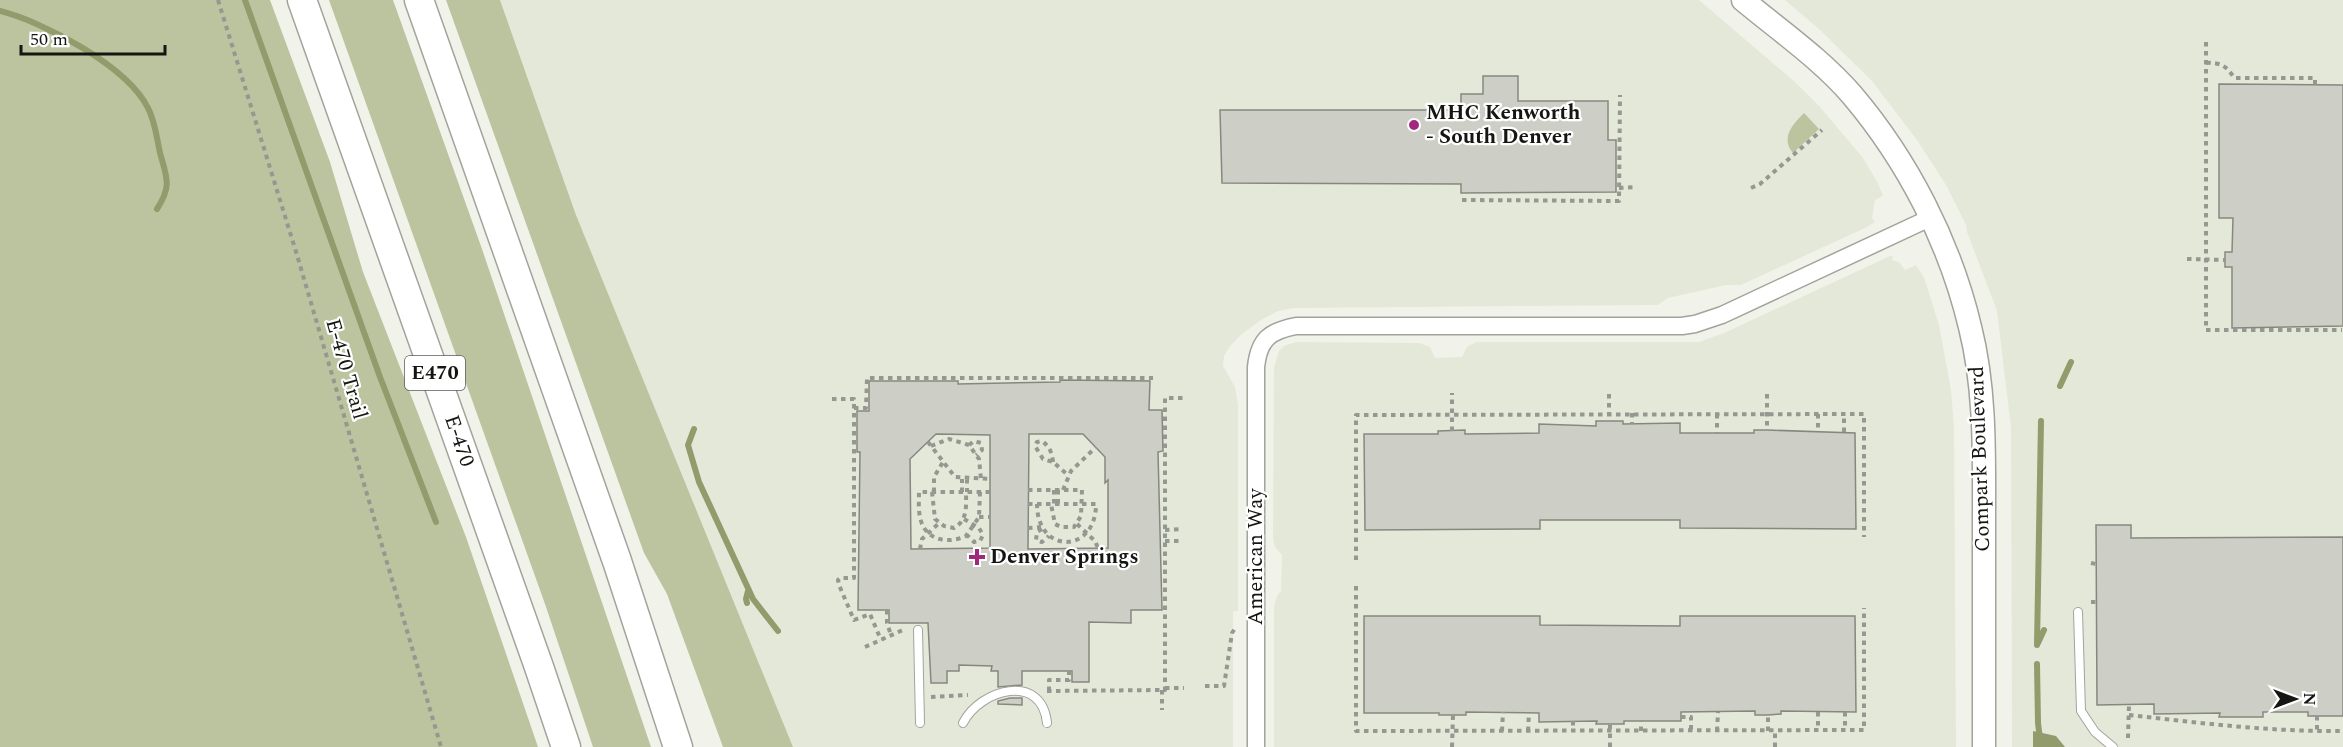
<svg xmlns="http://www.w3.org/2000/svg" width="2343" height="747" font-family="Spectral,serif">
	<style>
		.built { fill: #e4e8d8 }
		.green { fill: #bbc49e }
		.water { fill: #919b6b }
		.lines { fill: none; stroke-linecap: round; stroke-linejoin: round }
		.stream { stroke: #919b6b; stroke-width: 6 }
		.building { fill: #cdcfc7; stroke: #868880; stroke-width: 1.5; fill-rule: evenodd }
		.lane-casing { stroke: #a2a49c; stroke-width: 10 }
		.street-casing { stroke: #a2a49c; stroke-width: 19 }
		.secondary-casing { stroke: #a2a49c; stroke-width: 25 }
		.highway-casing { stroke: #a2a49c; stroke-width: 31 }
		.path { stroke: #959791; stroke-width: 4; stroke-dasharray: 4.5 4.5; stroke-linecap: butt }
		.lane { stroke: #fff; stroke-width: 8 }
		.street { stroke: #fff; stroke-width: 16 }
		.secondary { stroke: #fff; stroke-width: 22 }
		.highway { stroke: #fff; stroke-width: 28 }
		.poi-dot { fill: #a2287d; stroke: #fff; stroke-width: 2 }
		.labels { text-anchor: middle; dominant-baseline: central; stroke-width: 4.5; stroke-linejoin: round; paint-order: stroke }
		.shield { fill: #fff; stroke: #5b5b59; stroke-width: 1.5 }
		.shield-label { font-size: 20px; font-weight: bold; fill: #151512 }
		.poi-label { font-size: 21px; font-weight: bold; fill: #151512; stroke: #fff; text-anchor: start }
		.street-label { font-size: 21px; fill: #151512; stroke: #fff }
	</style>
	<rect width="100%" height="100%" fill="#f1f3eb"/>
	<path class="built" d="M500 0H1699L1795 82 1820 107 1863 158 1878 183 1883 196 1875 200 1872 218 1875 222 1865 228 1741 285H1726L1668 298 1658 305 1293 308 1278 311 1261 320 1242 334 1230 346 1224 356 1223 366 1235 387 1238 404V611H1233V747H793L576 215Z
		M1785 0H2343V747H2012L2011 428 1997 311 1967 232 1966 225 1946 185 1917 140 1872 81 1820 30Z
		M1890 256H1893L1892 260 1899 262 1905 270 1916 265 1924 277 1939 325 1951 390 1954 428 1956 747H1274V607L1277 596 1281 591 1282 555 1275 547 1273 539 1274 367 1279 351 1284 346 1296 342 1419 343 1430 347 1435 358 1462 357 1467 347 1476 342H1699L1724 333Z"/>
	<path class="green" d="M0 0H270L330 162 363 272 466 537 538 747H0Z
		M329 0H393L482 249 651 747H593L545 604Z
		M446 0H500L576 215 793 747H723L667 594 644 553Z
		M1804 113 1819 129 1793 153C1780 138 1793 124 1804 113Z"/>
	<path class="water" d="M2033 731 2056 736 2065 747H2033Z"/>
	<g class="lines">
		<path class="stream" d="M245 0 380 377 436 522
			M0 11C44 22 127 66 148 108 155 121 157 139 160 153 167 178 172 186 157 209
			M2060 386 2071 362
			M694 429 688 445 699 482 753 599 778 631
			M747 603 746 599 748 591
			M2038 643 2044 630
			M2037 645 2041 421
			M2037 664 2038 723 2041 747"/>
	</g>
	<path class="building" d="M1483 76H1518V101H1608V140H1616V192L1461 193V184L1222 183 1220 110H1461V94H1483Z
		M2219 84 2343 85V326L2232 328V267H2225V252H2232L2233 218H2219Z
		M1060 380 1150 381 1149 410H1162L1163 451 1158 452 1162 610H1131V623L1089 622V682H1072V671H1022V685L998 687V671H991L992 666 959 665V671H947V683H931L928 623H889V610H858L860 452H857V411H869V381H958V384L1060 382ZM936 434 990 435V548L911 549 910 459ZM1029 434H1083L1105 457V483L1108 480V548L1028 549Z
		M1596 421H1623V424L1680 423V433H1754V430H1767L1855 433 1856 529 1680 528V520H1540V529L1365 530 1364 434H1438V431L1465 430V434L1539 433V424L1596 426Z
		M2096 525H2131V538L2343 537V716H2308V712H2263V717H2219L2220 713 2154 714V704L2097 705Z
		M1364 616H1540V625L1680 626V616H1855L1856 712 1781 711V714L1768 715H1755V711L1681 712V721H1624V724H1596L1597 721 1539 722V713L1466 712V715H1439V713H1364Z
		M1010 698H1022V705L998 704V701Z"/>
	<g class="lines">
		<defs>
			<path id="lane" d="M2078 612 2081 711 2095 732 2113 747
				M918 630 920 723
				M963 723C980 689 1042 672 1047 723"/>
			<path id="street" d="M1256 747V367C1259 339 1270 331 1296 326H1682L1695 324 1722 315 1930 218"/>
			<path id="secondary" d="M1743 0C1779 30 1821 59 1852 95 1908 161 1950 243 1970 327 1986 390 1984 457 1984 521 1984 596 1984 672 1984 747"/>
			<path id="highway" d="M302 0 539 667 566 747
				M419 0 617 561 678 747"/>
		</defs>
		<use href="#lane" class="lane-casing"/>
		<use href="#street" class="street-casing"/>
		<use href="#secondary" class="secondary-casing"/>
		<use href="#highway" class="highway-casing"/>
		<path class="path" d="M218 0 297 255 441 747
			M2206 42V330H2342
			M2206 63C2220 62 2227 66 2234 78H2315V85
			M1619 188 1637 187
			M1751 188 1760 184 1822 130
			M1462 200 1619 201 1620 95
			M2187 259 2225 260
			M1609 394V421
			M1767 394V430
			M832 399H854V578H840L838 580 839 585 854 620 870 614 881 640
			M854 408H866L867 378H1153
			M1632 413V424
			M1717 414V433
			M1818 414V432
			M1452 431V393
			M1844 432V414
			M928 442 955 477 990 479
			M969 445 974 441 981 443 982 450 976 455
			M931 446 949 439 969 445 979 459 981 479
			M1053 462C1052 453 1050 447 1042 441L1037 442 1035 446 1043 459 1053 462 1069 476
			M967 479V492
			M1028 490H1082L1081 516 1074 527H1061L1055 524 1051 504
			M1054 490V504
			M1058 490V504
			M1063 490 1071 471 1096 447
			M932 492 935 519 944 526 954 528C968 520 966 506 966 492
			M934 492V477L943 462
			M962 492V479
			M980 492 979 517 966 536C949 544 927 541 921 521 918 512 919 501 919 492H990
			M1028 504H1096C1096 554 1037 555 1037 504
			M979 517H990
			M964 519 979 528 983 535 980 541 974 542 967 535
			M1077 524 1095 541 1098 548
			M1028 528 1041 527
			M1042 529 1037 532 1036 540 1042 542 1049 536
			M1165 530 1183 529
			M1165 541H1182
			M920 549 922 539 938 524
			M1356 560V415L1864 414V537
			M2091 563 2096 564
			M1356 586V731L1864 730V608
			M2091 602H2096
			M887 610V623L891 635
			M865 647 905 629
			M1205 686H1224L1232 633 1236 627
			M1165 688H1184
			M1162 690V710
			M1047 691 1165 690V398H1184
			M1049 691V680H1069V671
			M931 697 968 695
			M1818 712V730
			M1845 712V730
			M2129 715C2200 723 2272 732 2343 731
			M2317 716V731
			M1681 717H1691V731
			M1573 721V731
			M1502 731 1503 712
			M1528 731 1529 713
			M1641 731V721
			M1717 731 1718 712
			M1768 731V715
			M2128 738 2129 704
			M1452 747 1453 715
			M1610 747V724
			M1775 747V731"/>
		<use href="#lane" class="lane"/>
		<use href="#street" class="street"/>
		<use href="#secondary" class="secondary"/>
		<use href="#highway" class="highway"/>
	</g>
	<g class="poi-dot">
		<circle cx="1414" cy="125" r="6"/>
		<path d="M974 548h6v6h6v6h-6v6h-6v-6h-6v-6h6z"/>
	</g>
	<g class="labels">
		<rect class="shield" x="405" y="356" width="60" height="34" rx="4.5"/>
		<g class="shield-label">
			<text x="435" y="373">E470</text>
		</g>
		<g class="poi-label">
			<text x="1426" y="113">MHC Kenworth<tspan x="1426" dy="24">- South Denver</tspan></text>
			<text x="990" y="557">Denver Springs</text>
		</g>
		<g class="street-label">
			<text transform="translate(346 369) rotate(74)">E-470 Trail</text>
			<text transform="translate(459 441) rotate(71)">E-470</text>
			<text transform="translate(1980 459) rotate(-92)">Compark Boulevard</text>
			<text transform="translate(1256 557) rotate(-90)">American Way</text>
		</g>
	</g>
	<g transform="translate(2295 699) rotate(90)" stroke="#ffffff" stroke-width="4.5" paint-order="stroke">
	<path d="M0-4.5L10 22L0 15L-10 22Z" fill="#151512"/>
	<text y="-9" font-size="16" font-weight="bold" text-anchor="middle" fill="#151512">N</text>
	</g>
	<path d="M21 45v9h144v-9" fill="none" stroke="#151512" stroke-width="3"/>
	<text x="30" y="45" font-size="18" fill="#151512" stroke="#ffffff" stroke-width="4.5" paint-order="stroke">50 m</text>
</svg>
